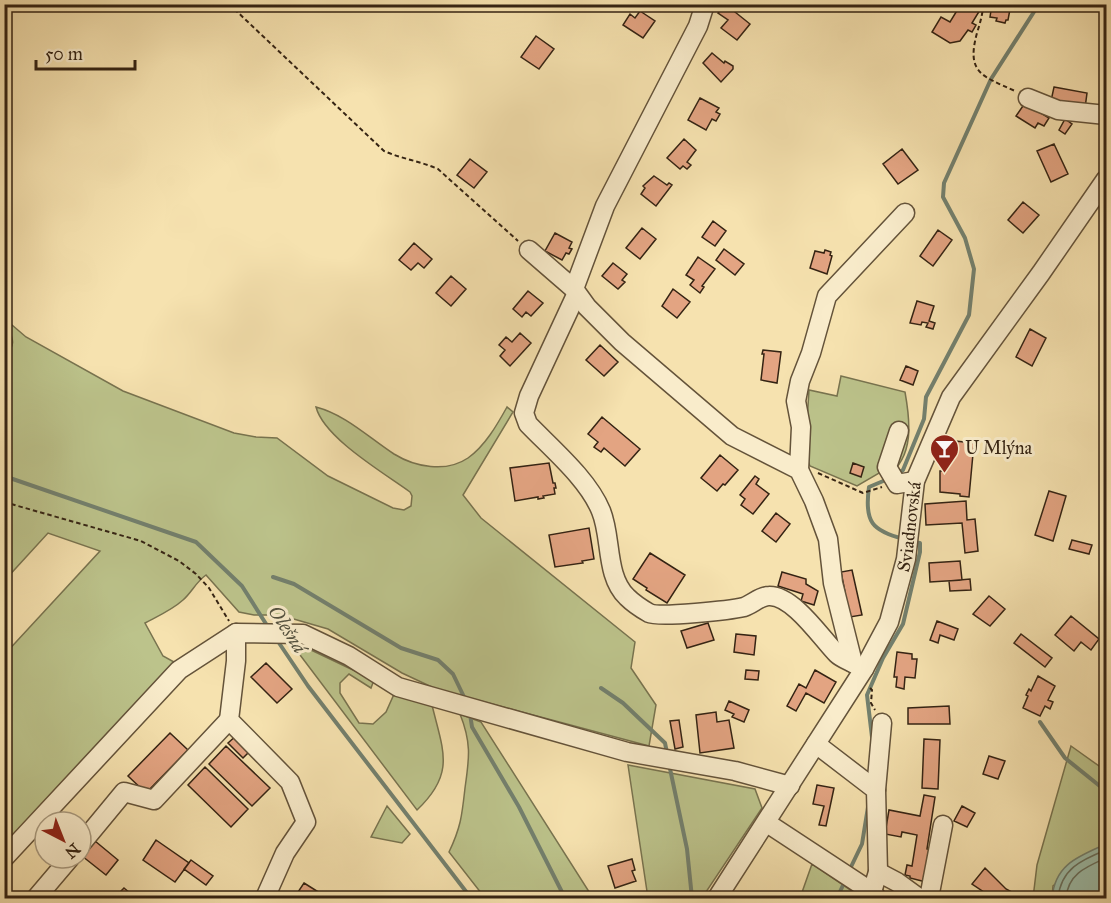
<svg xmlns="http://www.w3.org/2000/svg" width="1111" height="903" font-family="'IM FELL Great Primer',serif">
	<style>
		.green { fill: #bcc38b; stroke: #78734f; stroke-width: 1.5 }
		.water { fill: #9dbeaa; stroke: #73806e; stroke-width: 1.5 }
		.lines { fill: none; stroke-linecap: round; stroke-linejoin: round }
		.shore { stroke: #68705e; stroke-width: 1.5 }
		.stream { stroke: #73806e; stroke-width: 4 }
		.building { fill: #e3a482; stroke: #342313; stroke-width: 1.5 }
		.minor-casing { stroke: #64533a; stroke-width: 21 }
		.path { stroke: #342313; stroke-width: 2; stroke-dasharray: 4.5 3; stroke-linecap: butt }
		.minor { stroke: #f9eccb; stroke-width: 18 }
		.labels { text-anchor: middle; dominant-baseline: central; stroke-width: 6; stroke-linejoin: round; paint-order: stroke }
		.poi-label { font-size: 18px; fill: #342313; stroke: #f9eccb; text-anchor: start }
		.street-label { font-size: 18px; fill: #342313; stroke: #f9eccb }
		.water-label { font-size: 20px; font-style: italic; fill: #545240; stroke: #f9eccb }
	</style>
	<rect width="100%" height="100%" fill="#f6e2af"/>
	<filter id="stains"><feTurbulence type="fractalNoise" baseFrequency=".00333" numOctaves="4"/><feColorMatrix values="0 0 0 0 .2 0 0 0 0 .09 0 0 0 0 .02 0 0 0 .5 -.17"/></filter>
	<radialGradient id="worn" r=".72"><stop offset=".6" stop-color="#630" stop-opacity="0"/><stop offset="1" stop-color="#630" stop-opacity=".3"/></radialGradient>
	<path class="green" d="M5 319 26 337 123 391 234 433 256 437 277 438 328 476 393 508 404 510 411 506 412 496 410 492C384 473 324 438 316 407 346 415 368 437 394 454 415 467 446 473 468 458 485 446 497 425 507 407L513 412 463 495 481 518 635 642 631 668 656 705 649 746 436 689 402 673 328 629 280 615H254L239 612 206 575C196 582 192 592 183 600 172 610 158 616 145 623L163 656 174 662 5 848 4 655 100 551 48 533 5 580 4 354C21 345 8 332 5 319Z
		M841 376 905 392C910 420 915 457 887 476L879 473 857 486 810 466 805 454 809 390 837 396Z
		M288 639 374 680 371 688 349 674 340 683V693L359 723 373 724 386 712 395 692 432 705C443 751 456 773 417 810Z
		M460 714 481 722 593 898H485L449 852C461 827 462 815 465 788 469 759 472 744 460 714Z
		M1071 746 1106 771V845L1053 886 1052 898H1033L1037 865Z
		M628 765 755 789 762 808 702 898H648Z
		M387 806 410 834 402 843 371 837Z
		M812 864 862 898H800Z"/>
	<path class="water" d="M1104 845H1106V898H1052C1055 865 1077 857 1104 845Z"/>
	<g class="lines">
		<path class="shore" d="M1058 898C1061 869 1081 860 1106 850
			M1066 898C1068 874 1086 867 1106 858"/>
		<path class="stream" d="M897 474 903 470 924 419 926 397 969 315 974 269 965 238 943 197 944 183 991 79 1039 4
			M4 476 196 542 242 586 268 627
			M888 479 869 487C864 522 872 531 904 539
			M273 577 294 584 401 648 438 660 453 674 465 699
			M277 640 308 686 471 898
			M601 688 623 703 665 743 667 753
			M470 714 472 727 519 807 565 898
			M1040 722 1065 758 1106 791
			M872 737 867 695 883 658 903 624 920 552V543L914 542
			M669 764 687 849 692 898
			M849 871 862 844 868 807
			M837 898 845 881"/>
	</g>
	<path class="building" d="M725 4 750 24 737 40 721 28 728 20 718 13Z
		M961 4H972L980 10 972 23 976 25 972 32 968 30 960 41 950 43 932 32 941 17 950 22Z
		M992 4H1011L1008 20H1006L1005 23 996 21 997 18 990 17Z
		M640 11 655 21 643 38 623 25 630 14 635 18Z
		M536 36 554 49 539 69 521 57Z
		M712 53 724 63 725 61 733 66V69L721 82 703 63Z
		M1054 87 1087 93 1085 108 1051 101Z
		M700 98 719 108 716 112 720 114 716 121 712 119 706 130 688 120Z
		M1025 103 1049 118 1044 126 1038 123 1035 128 1016 116Z
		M1065 119 1072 124 1065 134 1059 130Z
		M684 139 696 150 687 162 691 165 687 169 683 166 680 169 667 158Z
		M1054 144 1068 174 1051 182 1037 151Z
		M902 149 918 170 898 184 883 164Z
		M470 159 487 172 474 188 457 175Z
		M654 176 667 185 669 183 672 185 656 206 641 194 645 188 643 186Z
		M1023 202 1039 215 1023 233 1008 220Z
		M713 221 726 231 715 246 702 237Z
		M642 228 656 239 640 259 626 248Z
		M938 230 952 240 933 266 920 256Z
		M555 233 572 242 569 248 572 249 569 254 566 253 562 260 545 251Z
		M414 243 432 259 424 268 418 263 411 270 399 260Z
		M724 249 744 264 735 275 716 260Z
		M825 250 831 252 830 255 832 256 827 274 810 268 815 251 824 253Z
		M698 257 715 269 702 286 704 287 700 293 690 285 694 280 686 275Z
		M613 263 627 274 622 280 625 282 618 289 602 276Z
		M451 276 466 289 451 306 436 293Z
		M673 289 690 302 677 318 662 306Z
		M528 291 543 303 531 316 526 312 522 317 513 309Z
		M917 301 934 306 929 321 935 323 933 329 926 327 928 323 922 322 921 325 910 323Z
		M1030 329 1046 338 1032 366 1016 357Z
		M520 333 531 343 510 366 500 356 505 350 499 345 506 337 512 342Z
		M600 345 618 362 604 376 586 360Z
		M763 350 781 352 777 383 761 380 764 354H762Z
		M906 366 918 371 913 385 900 380Z
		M602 417 640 449 625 466 604 448 601 452 594 447 598 442 588 434Z
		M945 440 974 443 969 497 960 496V494L940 492V471H942L943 458H940V455H943Z
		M720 455 738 470 725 485 723 484 717 491 701 478Z
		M549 463 553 483H555L556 488H554L555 494 543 496 544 498 538 499V497L515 501 510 468Z
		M853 463 864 467 861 477 850 473Z
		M755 476 759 479 756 484 769 494 753 514 741 505 745 499 740 495Z
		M1049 491 1066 496 1053 541 1035 535Z
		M966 501 967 520 975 519 978 551 965 553 962 523 926 525 925 504Z
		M776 513 790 524 776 542 762 531Z
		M589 528 594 559 582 561 583 563 555 567 549 535Z
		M1072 540 1092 545 1089 554 1069 549Z
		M650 553 685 575 667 603 646 590 647 588 633 579Z
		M960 561 962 580 930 582 929 563Z
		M852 570 862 615 850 617 840 593 845 592 841 572Z
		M782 572 806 579V584L818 591 814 605 801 601 803 594 778 586Z
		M970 579 971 590 950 591 949 581Z
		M989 596 1005 609 990 626 973 614Z
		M1071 616 1099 639 1091 650 1081 642 1074 651 1055 635Z
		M937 621 958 629 954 640 940 635 938 643 930 640Z
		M708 623 714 640 687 648 681 631Z
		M736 634 756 636 754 655 734 652Z
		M1021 634 1052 658 1045 667 1014 643Z
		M897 652 912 654V659H917L915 678 905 677 904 689 896 687 897 677H894Z
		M266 663 292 689 277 703 251 677Z
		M746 670 759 671 758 680 745 679Z
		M815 670 836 682 824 703 806 693 796 711 787 706 799 684 806 688Z
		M1038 676 1055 686 1048 700 1053 702 1050 709 1045 706 1040 716 1023 708 1028 696 1026 695 1029 689 1031 691Z
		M729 701 749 710 744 722 732 717 734 714 725 710Z
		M949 706 950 724H908V708Z
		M716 712 717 722 729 720 734 748 700 753 696 715Z
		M679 720 683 747 675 749 670 721Z
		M170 733 188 750 146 793 128 776Z
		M237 735 252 749 243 758 228 743Z
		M924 739 940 740 938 789 922 788Z
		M226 746 270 788 252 806 209 764Z
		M989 756 1005 761 998 779 983 774Z
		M205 767 248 809 231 827 188 785Z
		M817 785 834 788 826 826 819 825 824 806 813 804Z
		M924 795 935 797 927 849 933 850 926 882 910 878V876L905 875 907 865 912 866 917 835 902 832 901 837 885 834 889 810 920 816Z
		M962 806 975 813 967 827 954 821Z
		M156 840 189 863 175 882 143 860Z
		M95 841 118 860 106 875 82 856Z
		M632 859 635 870 632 871 636 881 615 888 608 866Z
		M191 860 213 876 206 885 184 869Z
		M985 868 1006 889 1023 898H993L972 884Z
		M304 883 328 898H301L296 895Z
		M124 888 136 898H114Z"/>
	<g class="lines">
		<defs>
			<g id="minor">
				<path d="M705 4 698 26 605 206 574 289 587 307 622 342 732 436 799 470 814 501 828 539 833 583 853 663 864 669"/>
				<path d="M1028 98 1058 110 1106 115"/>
				<path d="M529 250 574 289"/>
				<path d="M576 295 529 396 524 413 528 424C552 449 588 479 601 511 612 537 605 576 627 597 633 603 642 609 649 613 660 618 731 610 744 607 753 604 760 596 769 596 793 595 822 639 837 654 841 658 847 660 853 663"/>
				<path d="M899 431 887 467 897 484 915 481"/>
				<path d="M799 470 801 427 796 401 800 381 811 353 827 296 905 213"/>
				<path d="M236 633V661L229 720 290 782 306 822 285 853 265 898"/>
				<path d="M816 744 876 790 878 872 872 892"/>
				<path d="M876 790 882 723"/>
				<path d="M767 823 872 892 877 898"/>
				<path d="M81 844 124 792 154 800 229 720"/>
				<path d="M4 858 179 670 236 633 303 634 349 656 398 687 627 752 735 771 790 786"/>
				<path d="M878 872 897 882 919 898"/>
				<path d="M36 898 70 858"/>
				<path id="s1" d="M717 898 864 669 889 622 906 559 915 481 951 397 1041 273 1106 179"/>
				<path d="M929 898 943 825"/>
			</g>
		</defs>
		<use href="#minor" class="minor-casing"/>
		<path class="path" d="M229 4 384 151C402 159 420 161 438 169L518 241
			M983 4C983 14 980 23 977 33 966 73 982 76 1015 91
			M818 473 863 493 882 487
			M4 502 141 541 179 561 196 574 209 588 229 621
			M870 688 872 690 871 703 875 710"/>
		<use href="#minor" class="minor"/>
	</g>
	<defs>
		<symbol id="bar-pin" viewBox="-11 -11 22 30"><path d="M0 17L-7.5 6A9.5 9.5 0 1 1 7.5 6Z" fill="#8f2418" stroke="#f9eccb"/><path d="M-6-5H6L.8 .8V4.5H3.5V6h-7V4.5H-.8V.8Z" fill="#fff"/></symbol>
	</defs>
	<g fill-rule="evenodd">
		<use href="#bar-pin" x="928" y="432" width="33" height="45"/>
	</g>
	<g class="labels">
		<g class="poi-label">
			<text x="965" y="448">U Mlýna</text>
		</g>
		<g class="street-label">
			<text stroke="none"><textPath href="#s1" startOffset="423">Sviadnovská</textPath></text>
		</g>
		<g class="water-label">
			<text transform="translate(288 629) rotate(57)">Olešná</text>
		</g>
	</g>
	<rect width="1111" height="903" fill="none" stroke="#f6e2af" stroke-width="24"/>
	<rect x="6" y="6" width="1099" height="891" fill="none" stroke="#342313" stroke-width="3"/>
	<rect x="12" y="12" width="1087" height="879" fill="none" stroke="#342313" stroke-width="1.5"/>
	<g transform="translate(63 840) rotate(138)"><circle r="28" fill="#f9eccb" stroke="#aa9c81" stroke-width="1.5"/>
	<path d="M0-4.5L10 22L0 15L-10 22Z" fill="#8f2418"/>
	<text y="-9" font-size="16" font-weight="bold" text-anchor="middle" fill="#342313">N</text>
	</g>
	<path d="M36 60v9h99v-9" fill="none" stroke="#342313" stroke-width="3"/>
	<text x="45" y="60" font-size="18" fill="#342313" stroke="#f9eccb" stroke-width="4.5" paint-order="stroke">50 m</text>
	<rect width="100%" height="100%" filter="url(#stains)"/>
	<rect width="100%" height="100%" fill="url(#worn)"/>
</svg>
